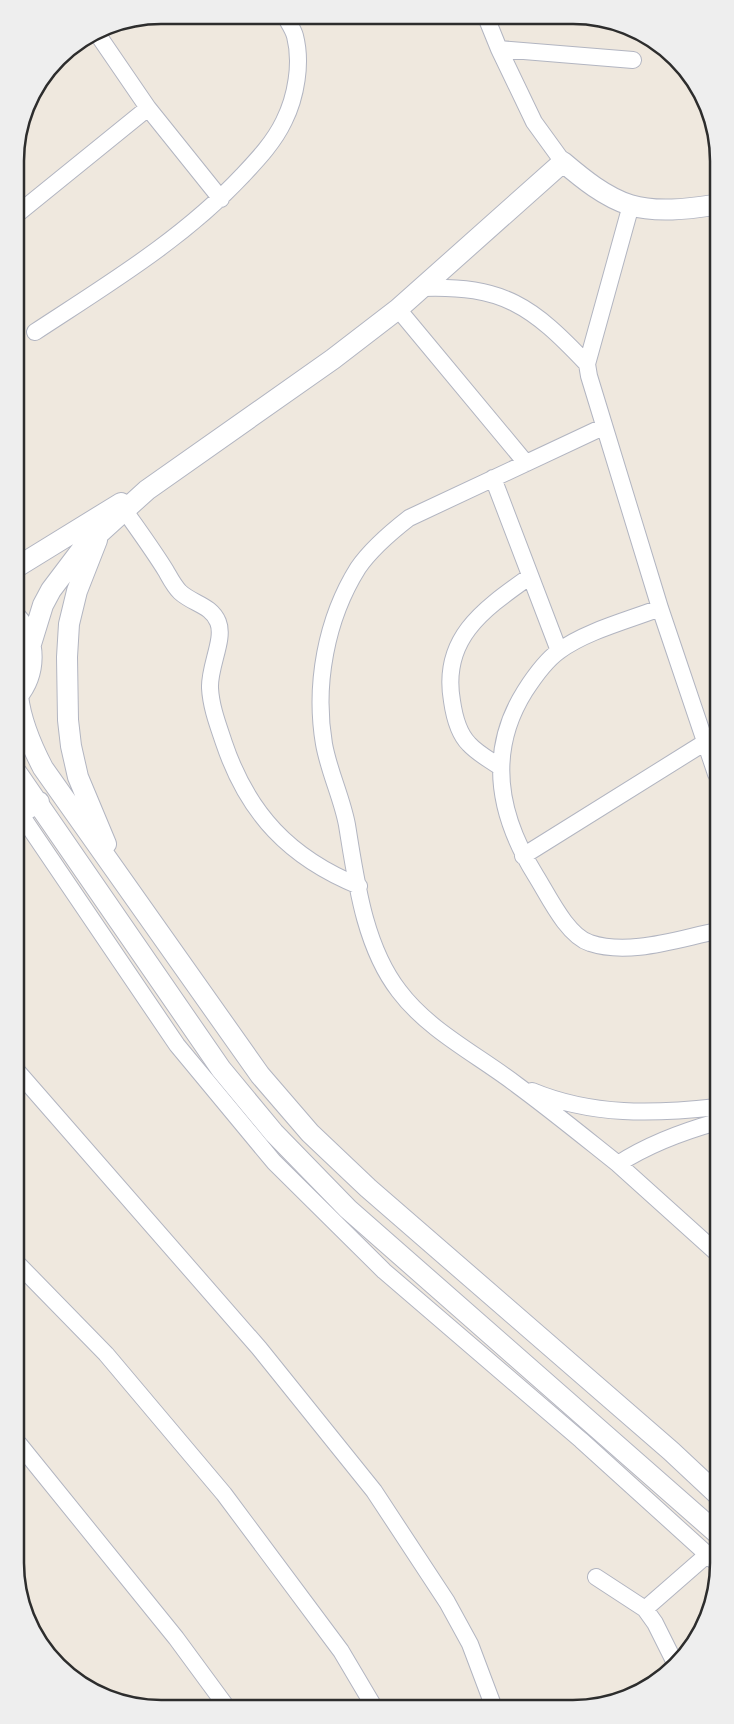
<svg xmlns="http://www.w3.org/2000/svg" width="734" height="1724" font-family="Figtree,sans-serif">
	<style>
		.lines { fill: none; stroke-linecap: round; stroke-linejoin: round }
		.minor-casing { stroke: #b2b5c1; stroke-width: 18 }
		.tertiary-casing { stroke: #b2b5c1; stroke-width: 22 }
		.minor { stroke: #fff; stroke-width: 16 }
		.tertiary { stroke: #fff; stroke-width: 20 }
		.rim { fill: none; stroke: #2d2d2d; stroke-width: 2.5 }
	</style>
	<rect width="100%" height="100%" fill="#efe8de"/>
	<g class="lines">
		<defs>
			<path id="minor" d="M486 17 499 49 534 122 563 162
				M499 49 633 60
				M148 108 221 199
				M631 205 587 364 589 376 660 608 716 774
				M16 215 148 108 96 32
				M421 288C504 285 532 306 587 364
				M398 309 526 463
				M35 332C108 284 183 239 243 175 258 159 274 142 284 121 296 97 302 63 295 36 293 29 288 22 285 16
				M603 427 409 518C391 532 371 549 358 568 326 619 314 685 324 744 329 772 342 798 347 825 356 880 364 946 399 991 429 1031 478 1055 517 1085 551 1110 584 1137 618 1164 649 1144 681 1132 717 1122
				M493 478 559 651
				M125 511C139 531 153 550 166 571 170 578 174 586 180 592 193 604 211 605 218 622 225 639 209 666 210 688 211 707 218 725 224 743 248 814 290 858 359 886
				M660 608C629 620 586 631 559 651 545 661 534 677 525 691 486 753 499 817 536 876 548 895 567 936 590 943 629 956 677 939 717 931
				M500 767C490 760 477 753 469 744 459 734 454 715 452 701 441 638 484 609 529 577
				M17 809 177 1045 274 1162 384 1271 581 1440 719 1565
				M523 856 704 743
				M18 1072 259 1348 374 1491 447 1602 470 1644 493 1705
				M532 1091C592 1116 654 1114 717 1107
				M618 1164 718 1254
				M19 1265 106 1354 224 1494 341 1651 373 1705
				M19 1444 176 1638 226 1706
				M596 1577 645 1609 655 1623 676 1665
				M645 1609 708 1554"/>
			<path id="tertiary" d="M97 540 77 591 69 624 67 657 68 720 71 746 78 777 106 844
				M17 567 121 503
				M17 618C37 641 36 674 17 697
				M31 644 43 605 51 590 82 549 147 490 333 359 398 309 563 162C583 179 605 197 630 205 656 213 688 209 714 205
				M18 696C21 722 31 745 43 768L260 1075 310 1133 368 1188 671 1451 718 1495
				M17 773 221 1069 274 1133 348 1209 719 1535
				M20 813 39 802"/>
		</defs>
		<use href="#minor" class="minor-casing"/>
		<use href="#tertiary" class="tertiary-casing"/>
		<use href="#minor" class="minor"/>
		<use href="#tertiary" class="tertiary"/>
	</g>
	<path d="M0 0H734V1724H0ZM161 24H573A137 137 0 0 1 710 161V1563A137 137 0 0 1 573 1700H161A137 137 0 0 1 24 1563V161A137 137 0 0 1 161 24Z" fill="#eee" fill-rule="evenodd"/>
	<path class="rim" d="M161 24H573A137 137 0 0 1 710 161V1563A137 137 0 0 1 573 1700H161A137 137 0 0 1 24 1563V161A137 137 0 0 1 161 24Z"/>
</svg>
